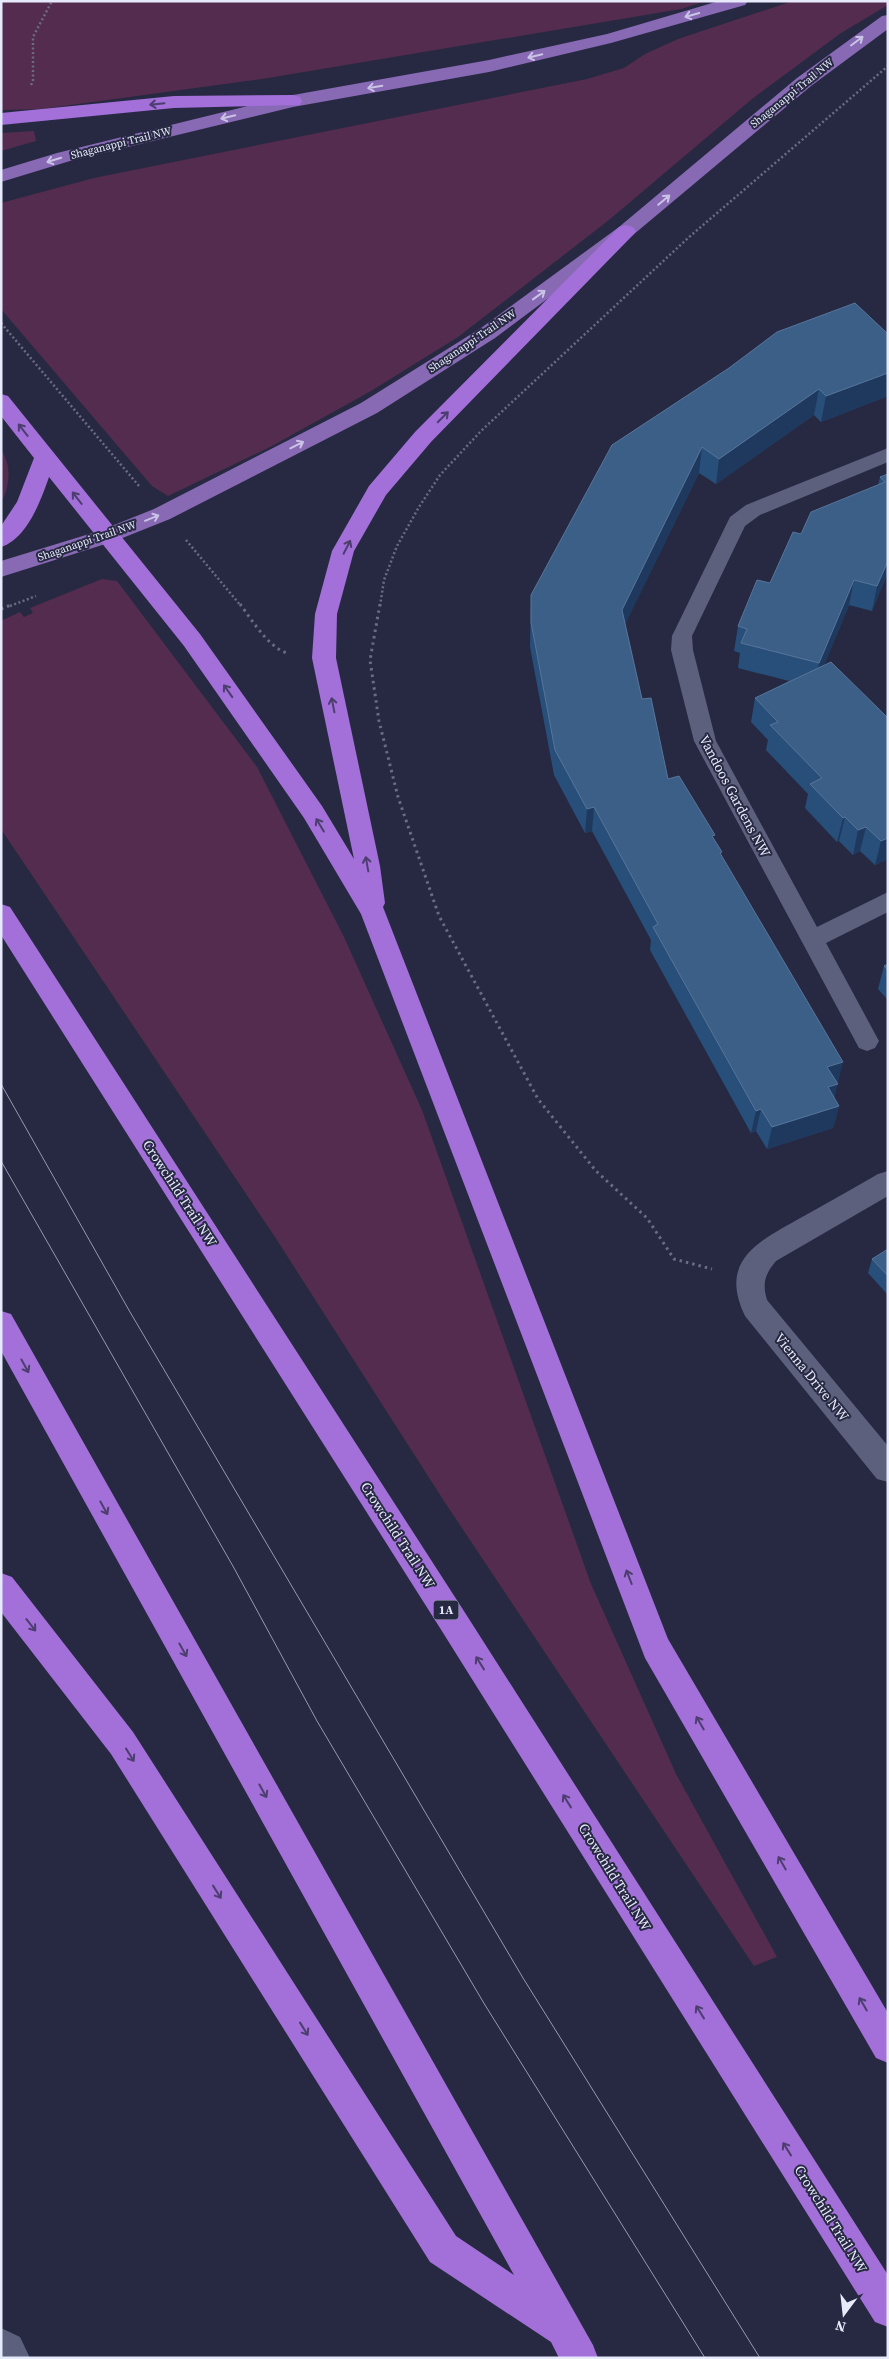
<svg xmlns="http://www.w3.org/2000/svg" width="889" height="2359" font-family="'Source Serif 4',serif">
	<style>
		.green { fill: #542c4f }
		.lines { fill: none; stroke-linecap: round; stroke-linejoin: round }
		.path-far1 { stroke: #6a6c82; stroke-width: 2.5; stroke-dasharray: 2 2.5; stroke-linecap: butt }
		.path { stroke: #6a6c82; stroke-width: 3; stroke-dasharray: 2.5 4; stroke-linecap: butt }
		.service { fill: #5d607d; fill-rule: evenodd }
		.minor { fill: #5d607d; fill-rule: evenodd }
		.primary { fill: #8769b4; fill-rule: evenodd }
		.motorway { fill: #a36fd9; fill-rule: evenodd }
		.tram { stroke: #9699ad; stroke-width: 1 }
		.wall { fill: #274f7a }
		.shaded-wall { fill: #1f395e }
		.building { fill: #3c5f88; stroke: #57759a }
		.oneway { stroke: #cac3e6 }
		.oneway2 { stroke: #4c3e6f }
		.labels { text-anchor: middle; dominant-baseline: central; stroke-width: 4; stroke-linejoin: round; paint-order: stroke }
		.far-street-label { font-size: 11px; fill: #e7eafb; stroke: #272942 }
		.shield { fill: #272942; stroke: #adb0c4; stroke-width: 1 }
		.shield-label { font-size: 12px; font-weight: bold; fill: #e7eafb }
		.street-label { font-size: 14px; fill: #e7eafb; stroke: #272942 }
	</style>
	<rect width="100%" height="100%" fill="#272942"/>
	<path class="green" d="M1 1H706L681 9 262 79 41 109 1 110Z
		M793 1H888V5L841 33 752 99 609 220 458 337 371 391 272 446 168 496 152 486 1 309V203L94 178 587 79 624 68 645 54 678 39Z
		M34 131 36 141 1 151V133Z
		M1 449C12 466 10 486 1 503Z
		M102 579 117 581 257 767 344 937 422 1110 591 1584 676 1774 777 1957 754 1966 444 1501 275 1237 1 829V621L20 612 24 617 33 613 30 608Z"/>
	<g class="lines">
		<path class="path-far1" d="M31 85 33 81V37L52 1
			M1 323 139 486
			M186 540 241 606
			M10 606 36 596
			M380 606 384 580 397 546 419 507 440 475 481 431 688 238 888 66"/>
		<path class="path" d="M240 604C252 620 268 647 287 653
			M380 604 370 660 379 721 398 797 439 916 538 1099 596 1171 647 1218 674 1259 712 1269
			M1 609 13 604"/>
		<path class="service" d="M888 448V462L760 515 745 526 692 636 693 650 716 741 817 927 888 892V912L826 943 879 1041 875 1048 867 1051 859 1048 694 741 671 650 672 636 730 517 746 505Z"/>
		<path class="minor" d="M888 1171V1196L776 1261C765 1274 762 1283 767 1300L888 1446V1482L877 1479 745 1316C717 1258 762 1240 804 1216 829 1202 854 1188 878 1174Z
			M1 2328 20 2337 30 2358H1Z"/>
		<path class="primary" d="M719 1H748L745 5 611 43 489 72 293 107 70 161 1 182V170L57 153 293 95 489 60 607 34Z
			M888 15V29L811 86 633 235 495 338 377 413 170 519 115 541 1 577V561L99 531 154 509 361 403 481 328 619 227 797 78 882 16Z"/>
		<path class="motorway" d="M293 95 300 97 302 101 300 105 174 108 1 125V113L174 96Z
			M626 225 633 227 636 231 633 235 431 442 386 495 354 551 337 614 336 658 380 866 385 903 383 907 668 1639 888 2013V2063L876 2058 645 1658 361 914 304 818 184 646 49 477C41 500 27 539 1 547V526L17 502 34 458 1 416V394L8 396 200 634 322 806 354 859 312 658 315 614 332 551 369 486 415 432 619 227Z
			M1 904 10 907 462 1608 888 2275V2327L875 2322 440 1628 1 935Z
			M1 1311 11 1314 593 2345 598 2358H559L551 2342 430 2262 111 1754 1 1612V1573L12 1577 133 1732 456 2236 514 2275 1 1351Z"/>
		<path class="tram" d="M1 1084 130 1312 523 1978 760 2358
			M1 1161 234 1568 317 1721 485 2005 705 2358"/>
	</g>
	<path class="wall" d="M888 334V396L821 422 814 415 716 484 699 473 625 624 642 699 668 779 714 839 721 856 837 1083 834 1098 839 1106 833 1128 767 1149 756 1131 751 1133 650 950 651 940 592 831 585 833 554 775 530 647 531 595 612 445Z
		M888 474V572L872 611 849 605 824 665 888 859 875 865 860 851 853 855 839 841 837 842 805 808 808 794 766 750 768 740 751 722 755 698 789 681 738 668 740 653 734 651 738 626 770 583 801 534 878 485 880 477Z
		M888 964V1000L878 989 884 966Z
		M888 1249V1295L868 1273 872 1259Z"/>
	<path class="shaded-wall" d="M888 373V396L821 422 826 396Z
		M819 389 814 415 716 484 719 459Z
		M702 447 699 473 620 635 622 610Z
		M888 561V572L872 611 877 586Z
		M854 580 849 605 815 688 819 663Z
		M594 807 592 831 585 833 587 809Z
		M845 817 839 841 837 842 843 818Z
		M866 827 860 851 853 855 858 830Z
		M888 838V859L875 865 881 841Z
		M843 1062 832 1107 823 1110 827 1067Z
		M839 1106 833 1128 767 1149 772 1127Z
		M761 1109 756 1131 751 1133 756 1111Z"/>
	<path class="building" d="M855 303 888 334V373L826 396 819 389 719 459 702 447 622 610 642 699 651 698 668 779 679 776 715 835 712 836 722 852 720 853 843 1062 827 1067 838 1084 828 1087 839 1106 772 1127 761 1109 756 1111 653 927 658 924 594 807 587 809 555 750 531 622V595L612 445 729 368 777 332Z
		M888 474V561L877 586 854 580 819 663 741 643 747 629 738 626 757 580 770 583 793 532 801 534 811 512 885 482 880 477Z
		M831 662 888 718V838L881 841 866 827 858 830 845 817 843 818 810 784 822 778 770 725 778 722 755 698Z
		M888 964V970L884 966Z
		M888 1249V1276L872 1259Z"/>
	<defs><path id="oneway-shaft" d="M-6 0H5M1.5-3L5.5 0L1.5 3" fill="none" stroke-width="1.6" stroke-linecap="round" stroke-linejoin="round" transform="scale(1.25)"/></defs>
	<g class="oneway">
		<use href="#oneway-shaft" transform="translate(692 15) rotate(164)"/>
		<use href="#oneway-shaft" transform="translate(857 41) rotate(-37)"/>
		<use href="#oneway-shaft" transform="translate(535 56) rotate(167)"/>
		<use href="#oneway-shaft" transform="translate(375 87) rotate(170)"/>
		<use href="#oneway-shaft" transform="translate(228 117) rotate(166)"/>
		<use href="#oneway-shaft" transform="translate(54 160) rotate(163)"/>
		<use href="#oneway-shaft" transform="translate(664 200) rotate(-40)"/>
		<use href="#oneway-shaft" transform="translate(539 295) rotate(-36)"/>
		<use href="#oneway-shaft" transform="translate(297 445) rotate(-27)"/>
		<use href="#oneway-shaft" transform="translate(152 518) rotate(-22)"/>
	</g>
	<g class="oneway2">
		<use href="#oneway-shaft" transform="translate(157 104) rotate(174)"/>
		<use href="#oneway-shaft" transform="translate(443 417) rotate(-45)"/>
		<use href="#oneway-shaft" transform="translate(23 430) rotate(-128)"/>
		<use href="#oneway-shaft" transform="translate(77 498) rotate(-128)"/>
		<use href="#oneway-shaft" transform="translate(347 547) rotate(-63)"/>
		<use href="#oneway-shaft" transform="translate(228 691) rotate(-125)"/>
		<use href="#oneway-shaft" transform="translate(333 705) rotate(-101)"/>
		<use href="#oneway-shaft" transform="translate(320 825) rotate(-121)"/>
		<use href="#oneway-shaft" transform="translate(367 864) rotate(-100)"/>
		<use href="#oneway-shaft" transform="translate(25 1366) rotate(61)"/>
		<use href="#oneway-shaft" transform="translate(104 1508) rotate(61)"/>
		<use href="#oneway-shaft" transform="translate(629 1577) rotate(-111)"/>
		<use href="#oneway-shaft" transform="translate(31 1625) rotate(52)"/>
		<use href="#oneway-shaft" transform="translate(183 1650) rotate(61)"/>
		<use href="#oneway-shaft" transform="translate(480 1663) rotate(-122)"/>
		<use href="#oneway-shaft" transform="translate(700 1723) rotate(-120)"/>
		<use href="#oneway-shaft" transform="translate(130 1755) rotate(58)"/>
		<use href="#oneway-shaft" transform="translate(263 1791) rotate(61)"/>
		<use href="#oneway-shaft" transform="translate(567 1801) rotate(-122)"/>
		<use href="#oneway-shaft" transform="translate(782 1863) rotate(-120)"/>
		<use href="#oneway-shaft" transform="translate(217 1892) rotate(58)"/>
		<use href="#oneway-shaft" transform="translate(863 2004) rotate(-120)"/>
		<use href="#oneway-shaft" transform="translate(700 2012) rotate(-122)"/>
		<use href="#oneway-shaft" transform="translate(304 2029) rotate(58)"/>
		<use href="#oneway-shaft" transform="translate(787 2149) rotate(-122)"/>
	</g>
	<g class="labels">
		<g class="far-street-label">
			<text transform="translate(792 93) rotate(-39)">Shaganappi Trail NW</text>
			<text transform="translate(121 143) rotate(-14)">Shaganappi Trail NW</text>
			<text transform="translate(472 341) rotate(-34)">Shaganappi Trail NW</text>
			<text transform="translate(87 541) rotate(-19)">Shaganappi Trail NW</text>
		</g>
		<rect class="shield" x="433.5" y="1600.5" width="25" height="19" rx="4"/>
		<g class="shield-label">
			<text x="446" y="1610">1A</text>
		</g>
		<g class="street-label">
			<text transform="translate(735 796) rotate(62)">Vandoos Gardens NW</text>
			<text transform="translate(180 1193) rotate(57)">Crowchild Trail NW</text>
			<text transform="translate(812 1377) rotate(51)">Vienna Drive NW</text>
			<text transform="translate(398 1535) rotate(57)">Crowchild Trail NW</text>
			<text transform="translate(615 1877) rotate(58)">Crowchild Trail NW</text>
			<text transform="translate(831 2219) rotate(58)">Crowchild Trail NW</text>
		</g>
	</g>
	<rect width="889" height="2359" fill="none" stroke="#e7eafb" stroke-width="5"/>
	<g transform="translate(844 2314) rotate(195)" stroke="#272942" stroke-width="4" paint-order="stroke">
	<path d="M0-4L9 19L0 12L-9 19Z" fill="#e7eafb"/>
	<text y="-8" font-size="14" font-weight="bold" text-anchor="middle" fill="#e7eafb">N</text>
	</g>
</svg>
